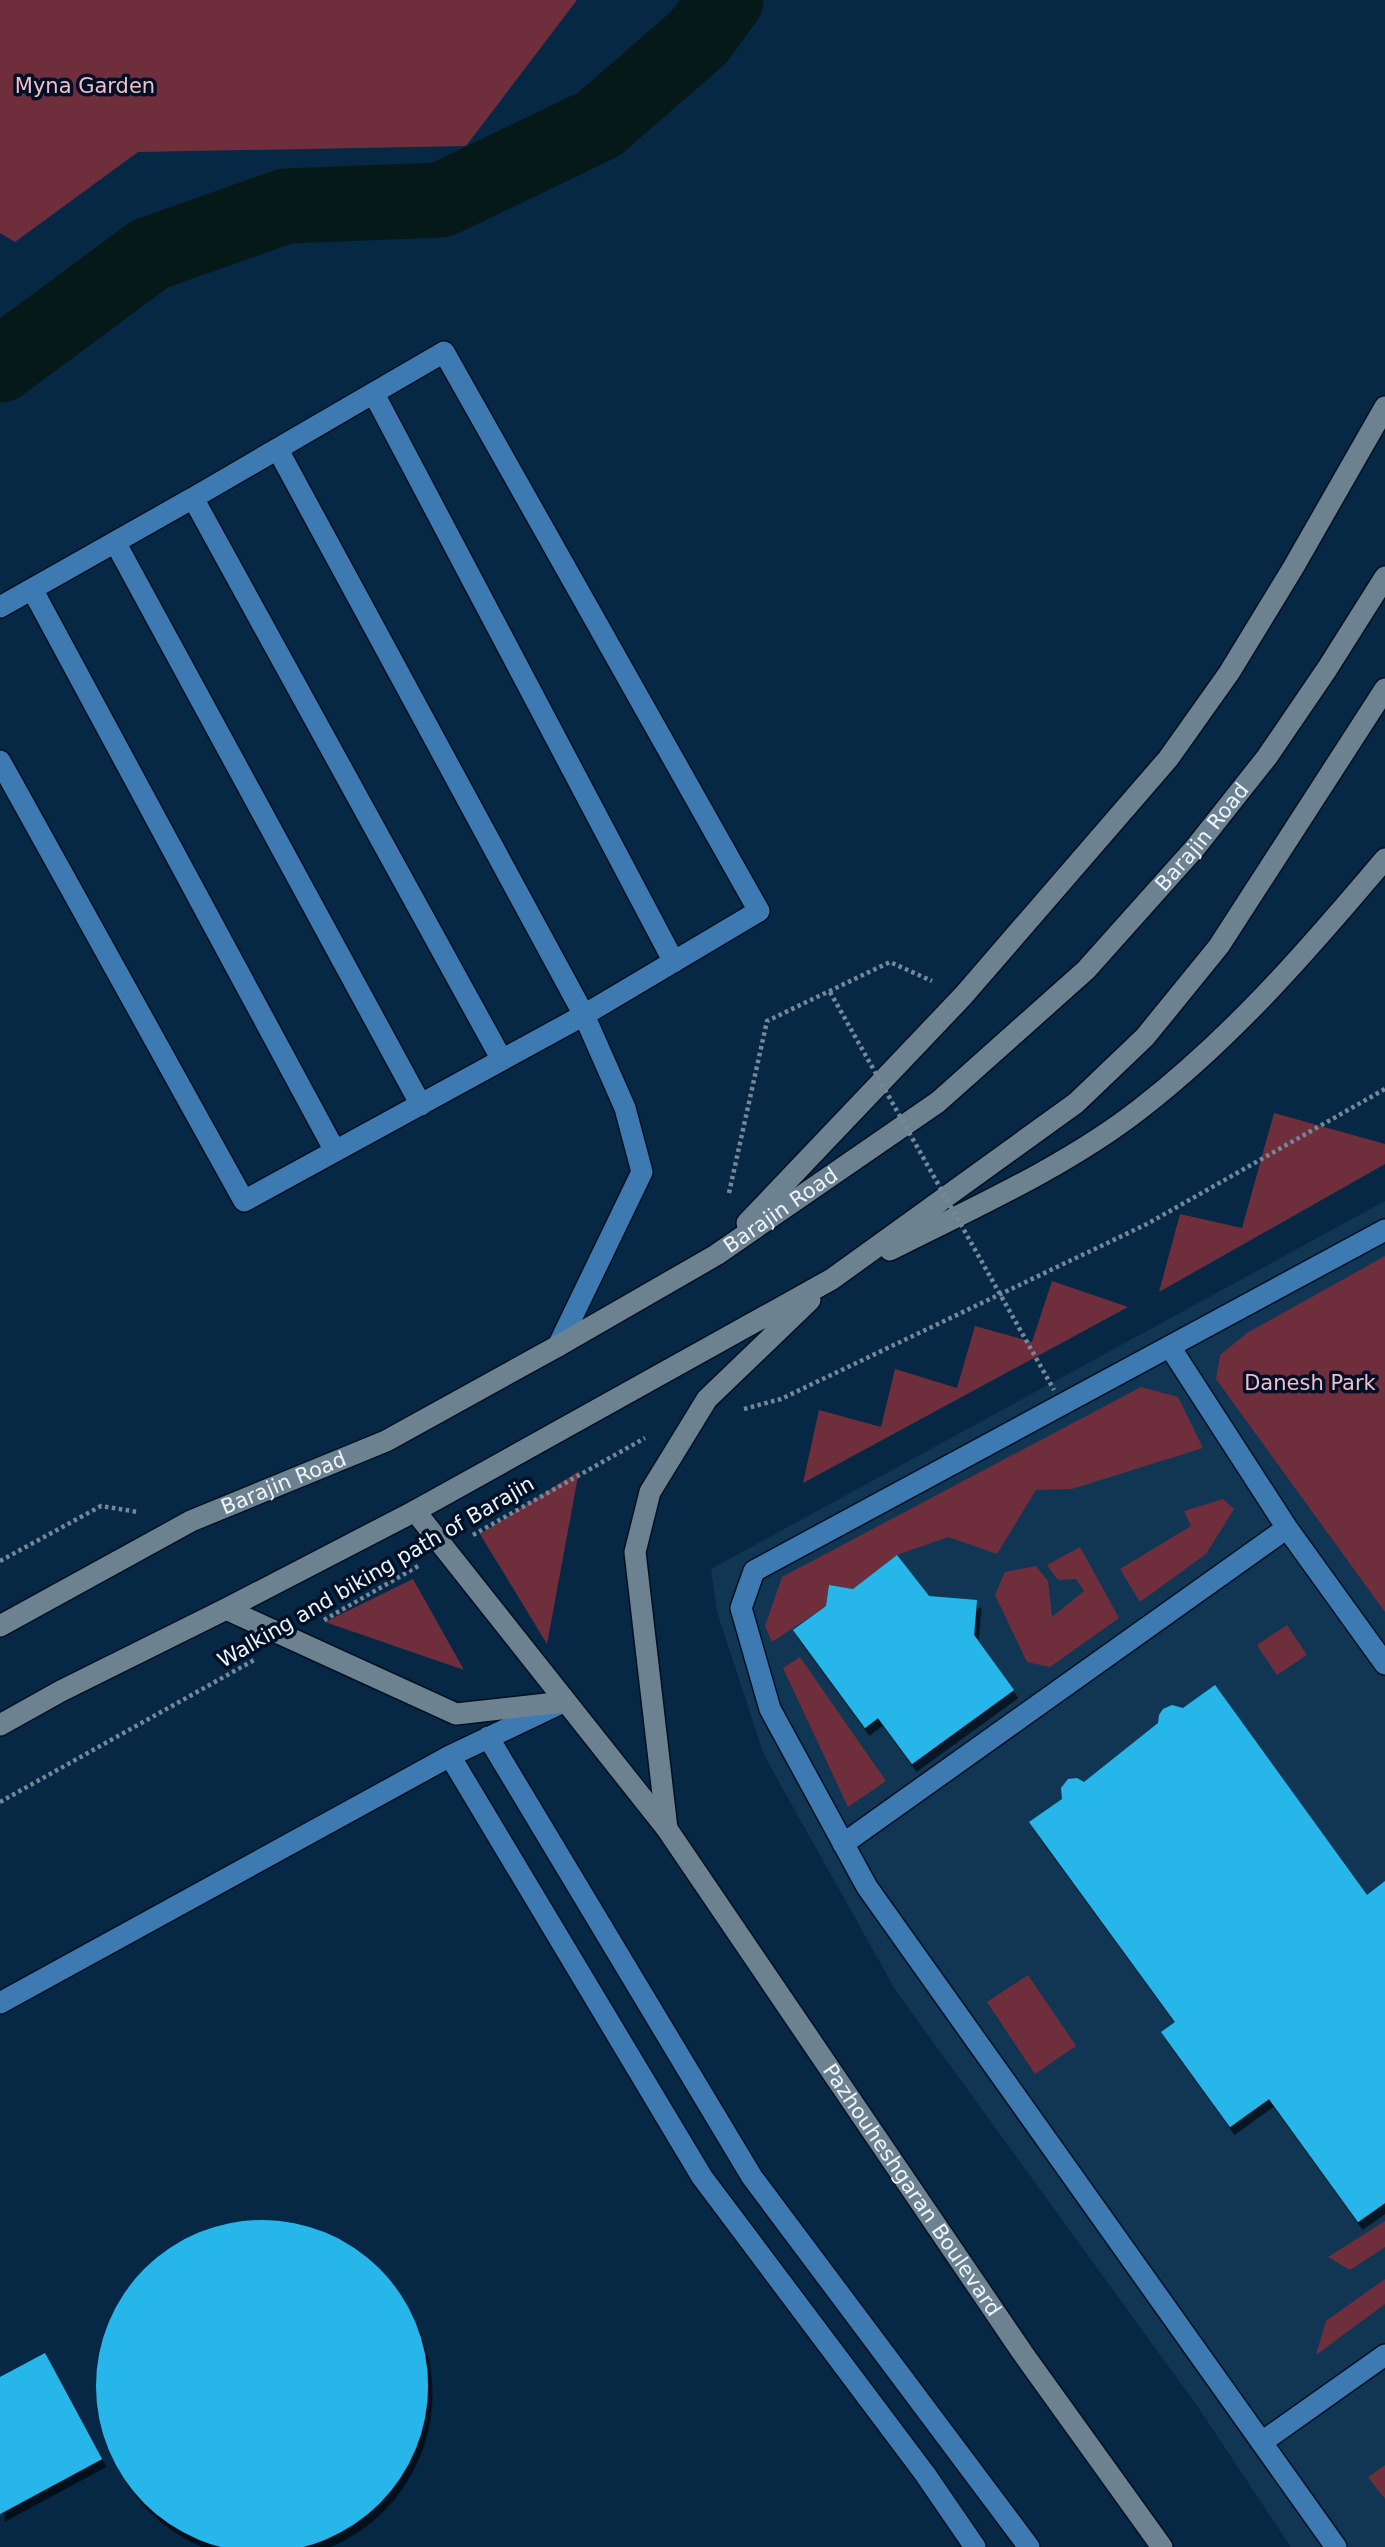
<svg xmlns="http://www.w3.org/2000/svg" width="1385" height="2547" font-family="'DejaVu Sans',sans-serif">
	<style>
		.built { fill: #113654 }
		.green { fill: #6e2e3c }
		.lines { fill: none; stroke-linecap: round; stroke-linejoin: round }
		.river { stroke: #051918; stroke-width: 75 }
		.building { fill: #28b6ea; filter: url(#shadow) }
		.lane-casing { stroke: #011021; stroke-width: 24 }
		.street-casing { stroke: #011021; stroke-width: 24 }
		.secondary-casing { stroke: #011021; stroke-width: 24 }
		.path { stroke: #74889a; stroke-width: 4.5; stroke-dasharray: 3.5 3.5; stroke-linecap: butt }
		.lane { stroke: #3d7ab2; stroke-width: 21 }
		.street { stroke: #3d7ab2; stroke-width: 21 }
		.secondary { stroke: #6c8291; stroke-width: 21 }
		.path-bridge { stroke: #74889a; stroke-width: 4.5; stroke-dasharray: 3.5 3.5; stroke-linecap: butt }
		.labels { text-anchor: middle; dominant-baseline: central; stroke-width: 7; stroke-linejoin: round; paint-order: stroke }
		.park-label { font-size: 21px; fill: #f5bdc5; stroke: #001026 }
		.street-label { font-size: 21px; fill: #eef4fb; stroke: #001026 }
	</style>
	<defs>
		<filter id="shadow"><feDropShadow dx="4.5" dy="8" stdDeviation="0" flood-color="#0009"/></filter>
	</defs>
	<rect width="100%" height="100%" fill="#072844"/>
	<path class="built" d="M1385 1201V2547H1291L1198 2407 896 1991 764 1755 717 1612 711 1569Z"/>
	<path class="green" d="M0 0H577L466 146 138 152 15 242 0 233Z
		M1274 1113 1385 1144V1164L1159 1292 1180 1214 1242 1228Z
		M1385 1256V1612L1216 1379 1220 1355 1247 1333Z
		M1052 1281 1128 1307 803 1483 819 1410 881 1427 895 1369 957 1388 975 1326 1032 1342Z
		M1141 1387 1178 1397 1203 1448 1072 1489 1036 1490 997 1554 948 1537 897 1555 853 1589 829 1585 826 1606 772 1642 765 1626 782 1577Z
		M579 1471 547 1644 480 1534Z
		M1223 1499 1234 1509 1206 1554 1140 1602 1120 1569 1191 1526 1184 1511Z
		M1080 1547 1119 1618 1050 1667 1027 1662 995 1595 1005 1572 1036 1566 1048 1581 1052 1617 1084 1591 1076 1579 1058 1580 1047 1565Z
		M413 1579 464 1670 325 1622Z
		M1287 1625 1307 1655 1277 1675 1257 1645Z
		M800 1657 886 1781 848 1807 783 1668Z
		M1028 1975 1076 2046 1035 2074 987 2002Z
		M1385 2221V2247L1350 2270 1328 2257Z
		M1385 2279V2304L1316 2355 1326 2321Z
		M1385 2465V2499L1368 2477Z"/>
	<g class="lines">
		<path class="river" d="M0 365 150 254 286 206 441 200 599 124 699 37 726 0"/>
	</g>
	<path class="building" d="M897 1555 929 1596 977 1600 974 1635 1014 1690 912 1764 878 1718 865 1728 793 1630 826 1606 829 1585 853 1589Z
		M1215 1685 1367 1895 1385 1881V2203L1358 2222 1269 2099 1230 2127 1161 2032 1175 2022 1029 1822 1062 1799 1061 1788 1068 1779 1077 1778 1084 1782 1158 1723 1159 1715 1163 1709 1172 1705 1183 1708Z
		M96 2386a166 166 0 1 1 332 0a166 166 0 1 1-332 0Z
		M45 2353 102 2459 0 2514V2377Z"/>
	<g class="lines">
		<defs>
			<path id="lane" d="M374 394 674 962
				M278 450 584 1015 625 1108 642 1172 558 1346
				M115 542 421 1105
				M32 589 335 1151
				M0 607 193 498
				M0 761 244 1201 584 1015 759 911 444 352 193 498 502 1060
				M488 1737 752 2177 1029 2547
				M450 1756 702 2177 925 2474 975 2547
				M0 2003 450 1756 559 1704"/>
			<path id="street" d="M1170 1347 1287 1528
				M843 1844 1287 1528 1385 1664
				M1262 2442 1385 2355
				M1336 2547 867 1887 770 1709 741 1608 754 1571 1385 1230"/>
			<g id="secondary">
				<path d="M747 1223 963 996 1168 759 1229 673 1293 568 1385 407"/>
				<path d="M890 1250C973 1208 1067 1166 1140 1109 1233 1037 1309 949 1385 859"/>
				<path id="s1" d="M415 1511 667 1829 1022 2352 1162 2547"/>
				<path d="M226 1609 456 1714 564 1702"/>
				<path id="s2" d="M0 1626 191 1521 386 1441 558 1346 716 1255 938 1102 1086 970 1195 848 1267 757 1327 669 1385 577"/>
				<path d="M0 1725 61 1691 226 1609 415 1511 832 1279 1076 1103 1145 1037 1219 946 1385 689"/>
				<path d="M667 1829 635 1552 650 1492 707 1399 810 1300"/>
			</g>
		</defs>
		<use href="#lane" class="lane-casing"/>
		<use href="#street" class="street-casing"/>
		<use href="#secondary" class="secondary-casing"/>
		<path class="path" d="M729 1193 767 1021 890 962 932 981
			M744 1409 781 1399 1147 1224 1385 1089
			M473 1535 645 1438
			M0 1561 101 1506 138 1512
			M324 1620 420 1565
			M0 1802 256 1659"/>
		<use href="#lane" class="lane"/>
		<use href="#street" class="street"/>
		<use href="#secondary" class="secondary"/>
		<path class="path-bridge" d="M830 992 1054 1390"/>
	</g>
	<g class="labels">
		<g class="park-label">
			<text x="85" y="86">Myna Garden</text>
			<text x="1310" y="1383">Danesh Park</text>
		</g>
		<g class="street-label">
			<text stroke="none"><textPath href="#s2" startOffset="1452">Barajin Road</textPath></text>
			<text stroke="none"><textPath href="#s2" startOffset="886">Barajin Road</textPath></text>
			<text stroke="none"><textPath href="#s2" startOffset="318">Barajin Road</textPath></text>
			<text transform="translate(376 1572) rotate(-30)">Walking and biking path of Barajin</text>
			<text stroke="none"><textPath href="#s1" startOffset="842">Pazhouheshgaran Boulevard</textPath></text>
		</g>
	</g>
</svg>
